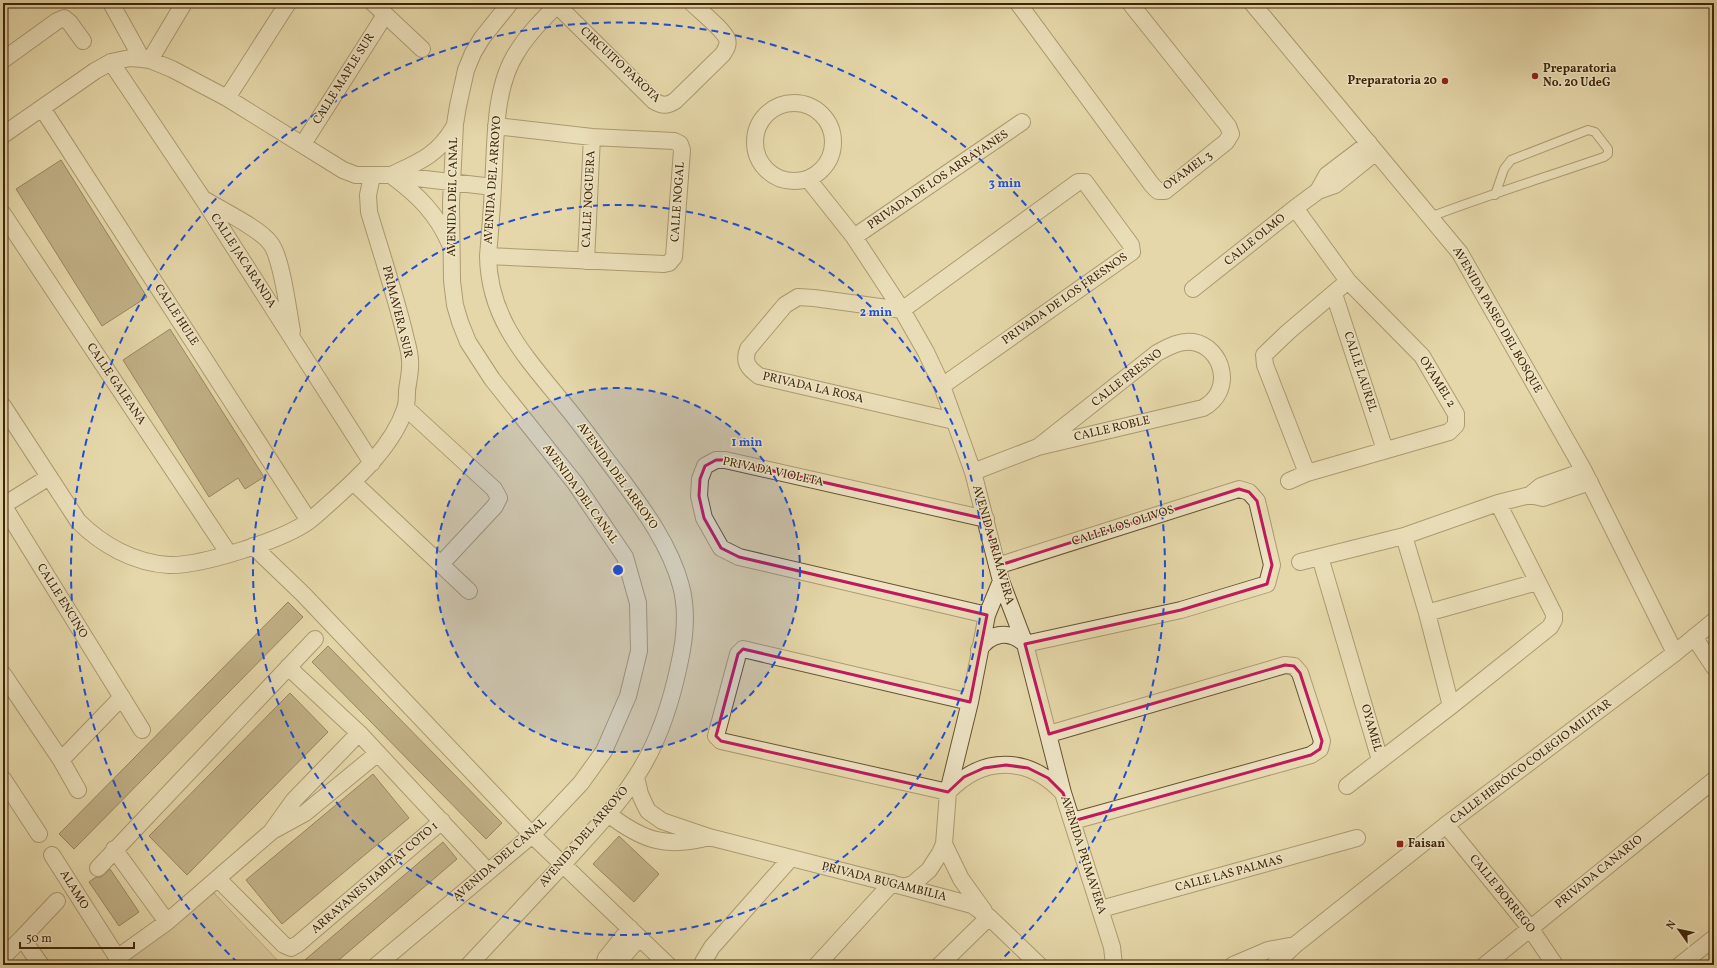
<svg xmlns="http://www.w3.org/2000/svg" width="1717" height="968" font-family="Vollkorn,serif">
	<style>
		.green { fill: #c9b98d; stroke: #846f4a }
		.building { fill: #95825b; stroke: #3f2506 }
		.lines { fill: none; stroke-linecap: round; stroke-linejoin: round }
		.service-casing { stroke: #68522f; stroke-width: 10 }
		.minor-casing { stroke: #68522f; stroke-width: 18 }
		.service { stroke: #eee5c7; stroke-width: 8 }
		.minor { stroke: #eee5c7; stroke-width: 16 }
		.marked { fill: none; stroke: #c2185b; stroke-width: 3; stroke-linejoin: round }
		.ring { fill: none; stroke: #1d4ed8; stroke-width: 2; stroke-dasharray: 7 5 }
		.poi-dot { fill: #8f2418; stroke: #eee5c7; stroke-width: 1.5 }
		.labels { text-anchor: middle; dominant-baseline: central; stroke-width: 3; stroke-linejoin: round; paint-order: stroke }
		.street-label { font-size: 12px; fill: #3f2506; stroke: #eee5c7 }
		.poi-label { font-size: 12px; font-weight: bold; fill: #3f2506; stroke: #eee5c7; text-anchor: start }
		.centre { fill: #1d4ed8; stroke: #eee5c7; stroke-width: 2 }
		.ring-label { font-size: 12px; text-anchor: middle; font-weight: bold; fill: #1d4ed8; stroke: #eee5c7; stroke-width: 3; stroke-linejoin: round; paint-order: stroke }
	</style>
	<rect width="100%" height="100%" fill="#e5d7a9"/>
	<filter id="stains"><feTurbulence type="fractalNoise" baseFrequency=".005" numOctaves="4"/><feColorMatrix values="0 0 0 0 .2 0 0 0 0 .09 0 0 0 0 .02 0 0 0 .5 -.17"/></filter>
	<radialGradient id="worn" r=".72"><stop offset=".6" stop-color="#630" stop-opacity="0"/><stop offset="1" stop-color="#630" stop-opacity=".3"/></radialGradient>
	<path class="green" d="M214 893 282 965H128L125 960Z"/>
	<path class="building" d="M61 160 147 297 102 326 16 189Z
		M170 329 264 477 245 489 238 478 209 497 123 360Z
		M288 602 303 617 74 849 59 834Z
		M328 646 502 823 486 839 312 662Z
		M290 693 328 732 187 875 149 836Z
		M373 774 409 818 282 924 246 880Z
		M619 836 659 874 634 902 593 864Z
		M443 842 457 859 333 965H299Z
		M110 869 139 912 119 926 89 882 96 877H101Z"/>
	<g class="lines">
		<defs>
			<path id="service" d="M1430 217C1488 195 1546 177 1604 157L1608 154V149L1595 132 1588 130 1511 160 1504 169 1495 195"/>
			<path id="minor" d="M111 3 142 59
				M373 3 422 49
				M1018 3 1152 185 1158 191H1165L1226 142 1231 134 1228 126 1130 3
				M1252 3 1460 253 1584 471 1675 653
				M557 5 654 101C662 106 667 106 675 101L723 54C726 49 729 45 727 39 724 30 699 10 692 3
				M3 60 57 21 64 18 70 23 83 41
				M150 60 184 3
				M111 62 203 199 372 463
				M227 98 288 3
				M755 142a39 39 0 1 1 78 0a39 39 0 1 1-78 0Z
				M42 108 309 521
				M3 135 95 71 111 62 130 58 142 59 150 60 172 69 227 98 343 170 356 175H391L493 187
				M303 144 385 15
				M391 175C419 162 438 155 454 127
				M392 176C418 195 437 214 450 244
				M808 179 854 237 902 310 926 352 942 386 973 472 1001 581 1025 644 1063 793 1112 947 1114 965
				M1318 191 1327 175 1369 143
				M207 201C223 211 261 229 271 244 282 259 288 310 292 331
				M3 214 229 554
				M854 237 1022 122
				M488 256 664 264 669 263 674 257 682 150 680 144 674 141 592 137 496 126
				M586 261 592 137
				M1193 289 1295 208 1318 191 1335 185 1376 152
				M1334 294 1385 450
				M942 386 1132 252 1131 245 1085 182H1078L902 310 814 298 798 297 785 305 748 349C743 362 748 368 759 376L954 421
				M3 406 78 521C102 545 134 563 169 565 201 566 283 540 309 521 317 515 325 507 332 501 360 476 393 445 405 409 407 404 407 397 407 391 408 381 411 371 410 361 410 351 406 341 404 331 394 291 381 252 369 212L368 195 372 176
				M406 408 494 489 499 498 495 506 441 564
				M973 472 1038 447 1203 408C1235 391 1223 347 1193 342 1180 340 1168 347 1157 353L1038 447
				M1307 473 1265 365 1264 355 1288 332 1348 281
				M1289 481 1307 473 1449 432 1456 425V414L1422 356 1348 281 1295 208
				M353 482 469 591
				M1530 495 1541 486 1584 471
				M3 502 12 500 49 477
				M3 505 142 730
				M986 519 725 460H716L705 466 700 479 699 496 704 518 721 548 739 557 987 615
				M1404 536 1427 613 1451 706
				M253 546 303 594 532 835 668 965
				M1320 557 1380 760
				M1300 562 1404 536 1498 503 1530 495 1543 498 1590 482
				M1427 613 1537 582
				M1694 637 1714 667
				M979 650C990 633 1009 629 1025 644L1181 610 1267 584 1272 565 1257 501 1249 492 1239 489 997 566
				M288 667 359 733 482 865
				M3 674 61 760 78 790
				M970 702 743 649 738 654 716 736 721 741 948 792C983 755 1029 756 1063 793
				M1049 734 1285 665 1294 666 1300 673 1322 741 1320 749 1311 755 1073 821
				M61 760 122 697
				M636 777 640 794 644 803 648 811 662 821 709 837 905 887 972 905 989 917 1039 965
				M3 779 39 834
				M1347 786 1451 706 1550 627 1554 620V614L1498 503
				M608 814C642 840 666 849 709 837
				M1446 825 1530 928 1555 965
				M274 830 305 813 378 753
				M944 844 961 879 984 911
				M114 849 167 922
				M52 855 122 965
				M98 868 315 639
				M218 879 284 945 291 948 298 944 442 821
				M905 887 914 883 929 870 940 853 944 844 948 792 970 702 987 615 1001 581
				M1101 909 1357 838
				M22 938 57 901
				M3 957 22 938 41 965
				M117 958 167 922 271 832 294 800 359 733
				M377 965 532 835 581 783 604 751 628 696 639 651 638 603 625 557 575 483 492 379 468 342 460 322 455 305 452 281 451 203 455 124 458 106 466 70 473 53 482 38 510 3
				M469 965C502 930 534 895 567 860 591 833 618 806 637 775 658 743 671 703 679 665 685 639 688 612 681 586 670 545 644 510 619 476 602 454 586 431 568 409 529 360 489 322 488 256 490 232 492 209 493 186 496 143 493 89 517 52 528 34 544 18 559 3
				M604 965 606 958 630 928
				M616 965 639 938
				M704 965 703 962 712 947 791 858
				M817 965 892 883
				M940 965 989 917
				M1233 965 1268 950 1295 945
				M1274 965 1295 945 1446 825 1675 653 1714 621
				M1485 965 1714 780
				M1680 965 1714 938"/>
		</defs>
		<use href="#service" class="service-casing"/>
		<use href="#minor" class="minor-casing"/>
		<use href="#service" class="service"/>
		<use href="#minor" class="minor"/>
	</g>
	<path d="M0 0H1717V968H0ZM716 460H725L986 519 997 566 1239 489 1249 492 1257 501 1272 565 1267 584 1181 610 1025 644 1049 734 1285 665 1294 666 1300 673 1322 741 1320 749 1311 755 1073 821 1063 793 1048 778 1028 768 1006 765 984 768 964 777 948 792 721 741 716 736 738 654 743 649 970 702 987 615 739 557 721 548 704 518 699 496 700 479 705 466Z" fill="#e5d7a9" fill-opacity=".55" fill-rule="evenodd"/>
	<path class="marked" d="M716 460H725L986 519 997 566 1239 489 1249 492 1257 501 1272 565 1267 584 1181 610 1025 644 1049 734 1285 665 1294 666 1300 673 1322 741 1320 749 1311 755 1073 821 1063 793 1048 778 1028 768 1006 765 984 768 964 777 948 792 721 741 716 736 738 654 743 649 970 702 987 615 739 557 721 548 704 518 699 496 700 479 705 466Z"/>
	<circle cx="618" cy="570" r="182" fill="#1d4ed8" fill-opacity=".12"/>
	<g class="ring">
		<circle cx="618" cy="570" r="182"/>
		<circle cx="618" cy="570" r="365"/>
		<path d="M238 963A547 547 0 1 1 998 963"/>
	</g>
	<g class="poi-dot">
		<circle cx="1535" cy="76" r="4"/>
		<circle cx="1445" cy="81" r="4"/>
		<rect x="1396" y="840" width="8" height="8" rx="2"/>
	</g>
	<g class="labels">
		<g class="street-label">
			<text transform="translate(620 65) rotate(43)">CIRCUITO PAROTA</text>
			<text transform="translate(344 79) rotate(-58)">CALLE MAPLE SUR</text>
			<text transform="translate(1188 171) rotate(-36)">OYAMEL 3</text>
			<text transform="translate(493 180) rotate(-86)">AVENIDA DEL ARROYO</text>
			<text transform="translate(938 180) rotate(-34)">PRIVADA DE LOS ARRAYANES</text>
			<text transform="translate(453 197) rotate(-89)">AVENIDA DEL CANAL</text>
			<text transform="translate(589 199) rotate(-87)">CALLE NOGUERA</text>
			<text transform="translate(678 202) rotate(-86)">CALLE NOGAL</text>
			<text transform="translate(1255 240) rotate(-39)">CALLE OLMO</text>
			<text transform="translate(243 261) rotate(57)">CALLE JACARANDA</text>
			<text transform="translate(1065 299) rotate(-35)">PRIVADA DE LOS FRESNOS</text>
			<text transform="translate(397 312) rotate(76)">PRIMAVERA SUR</text>
			<text transform="translate(176 315) rotate(57)">CALLE HULE</text>
			<text transform="translate(1497 320) rotate(60)">AVENIDA PASEO DEL BOSQUE</text>
			<text transform="translate(1360 372) rotate(72)">CALLE LAUREL</text>
			<text transform="translate(1127 378) rotate(-38)">CALLE FRESNO</text>
			<text transform="translate(1437 382) rotate(58)">OYAMEL 2</text>
			<text transform="translate(116 384) rotate(56)">CALLE GALEANA</text>
			<text transform="translate(813 388) rotate(13)">PRIVADA LA ROSA</text>
			<text transform="translate(1112 429) rotate(-13)">CALLE ROBLE</text>
			<text transform="translate(773 472) rotate(12)">PRIVADA VIOLETA</text>
			<text transform="translate(617 476) rotate(54)">AVENIDA DEL ARROYO</text>
			<text transform="translate(580 494) rotate(54)">AVENIDA DEL CANAL</text>
			<text transform="translate(1123 526) rotate(-18)">CALLE LOS OLIVOS</text>
			<text transform="translate(993 545) rotate(74)">AVENIDA PRIMAVERA</text>
			<text transform="translate(62 601) rotate(58)">CALLE ENCINO</text>
			<text transform="translate(1371 728) rotate(74)">OYAMEL</text>
			<text transform="translate(1531 762) rotate(-37)">CALLE HERÓICO COLEGIO MILITAR</text>
			<text transform="translate(584 837) rotate(-49)">AVENIDA DEL ARROYO</text>
			<text transform="translate(1083 855) rotate(72)">AVENIDA PRIMAVERA</text>
			<text transform="translate(500 860) rotate(-41)">AVENIDA DEL CANAL</text>
			<text transform="translate(1599 872) rotate(-39)">PRIVADA CANARIO</text>
			<text transform="translate(1229 874) rotate(-15)">CALLE LAS PALMAS</text>
			<text transform="translate(375 878) rotate(-41)">ARRAYANES HABITAT COTO 1</text>
			<text transform="translate(884 882) rotate(14)">PRIVADA BUGAMBILIA</text>
			<text transform="translate(74 890) rotate(58)">ALAMO</text>
			<text transform="translate(1502 894) rotate(51)">CALLE BORREGO</text>
		</g>
		<g class="poi-label">
			<text x="1543" y="69">Preparatoria<tspan x="1543" dy="14">No. 20 UdeG</tspan></text>
			<text x="1437" y="81" text-anchor="end">Preparatoria 20</text>
			<text x="1408" y="844">Faisan</text>
		</g>
	</g>
	<circle cx="618" cy="570" r="6" class="centre"/>
	<g class="ring-label">
		<text x="1005" y="187">3 min</text>
		<text x="876" y="316">2 min</text>
		<text x="747" y="446">1 min</text>
	</g>
	<rect width="1717" height="968" fill="none" stroke="#e5d7a9" stroke-width="16"/>
	<rect x="4" y="4" width="1709" height="960" fill="none" stroke="#3f2506" stroke-width="2"/>
	<rect x="8" y="8" width="1701" height="952" fill="none" stroke="#3f2506"/>
	<g transform="translate(1679 930) rotate(303)" stroke="#eee5c7" stroke-width="3" paint-order="stroke">
	<path d="M0-3L7 15L0 10L-7 15Z" fill="#3f2506"/>
	<text y="-6" font-size="11" font-weight="bold" text-anchor="middle" fill="#3f2506">N</text>
	</g>
	<path d="M20 942v6h114v-6" fill="none" stroke="#3f2506" stroke-width="2"/>
	<text x="26" y="942" font-size="12" fill="#3f2506" stroke="#eee5c7" stroke-width="3" paint-order="stroke">50 m</text>
	<rect width="100%" height="100%" filter="url(#stains)"/>
	<rect width="100%" height="100%" fill="url(#worn)"/>
</svg>
